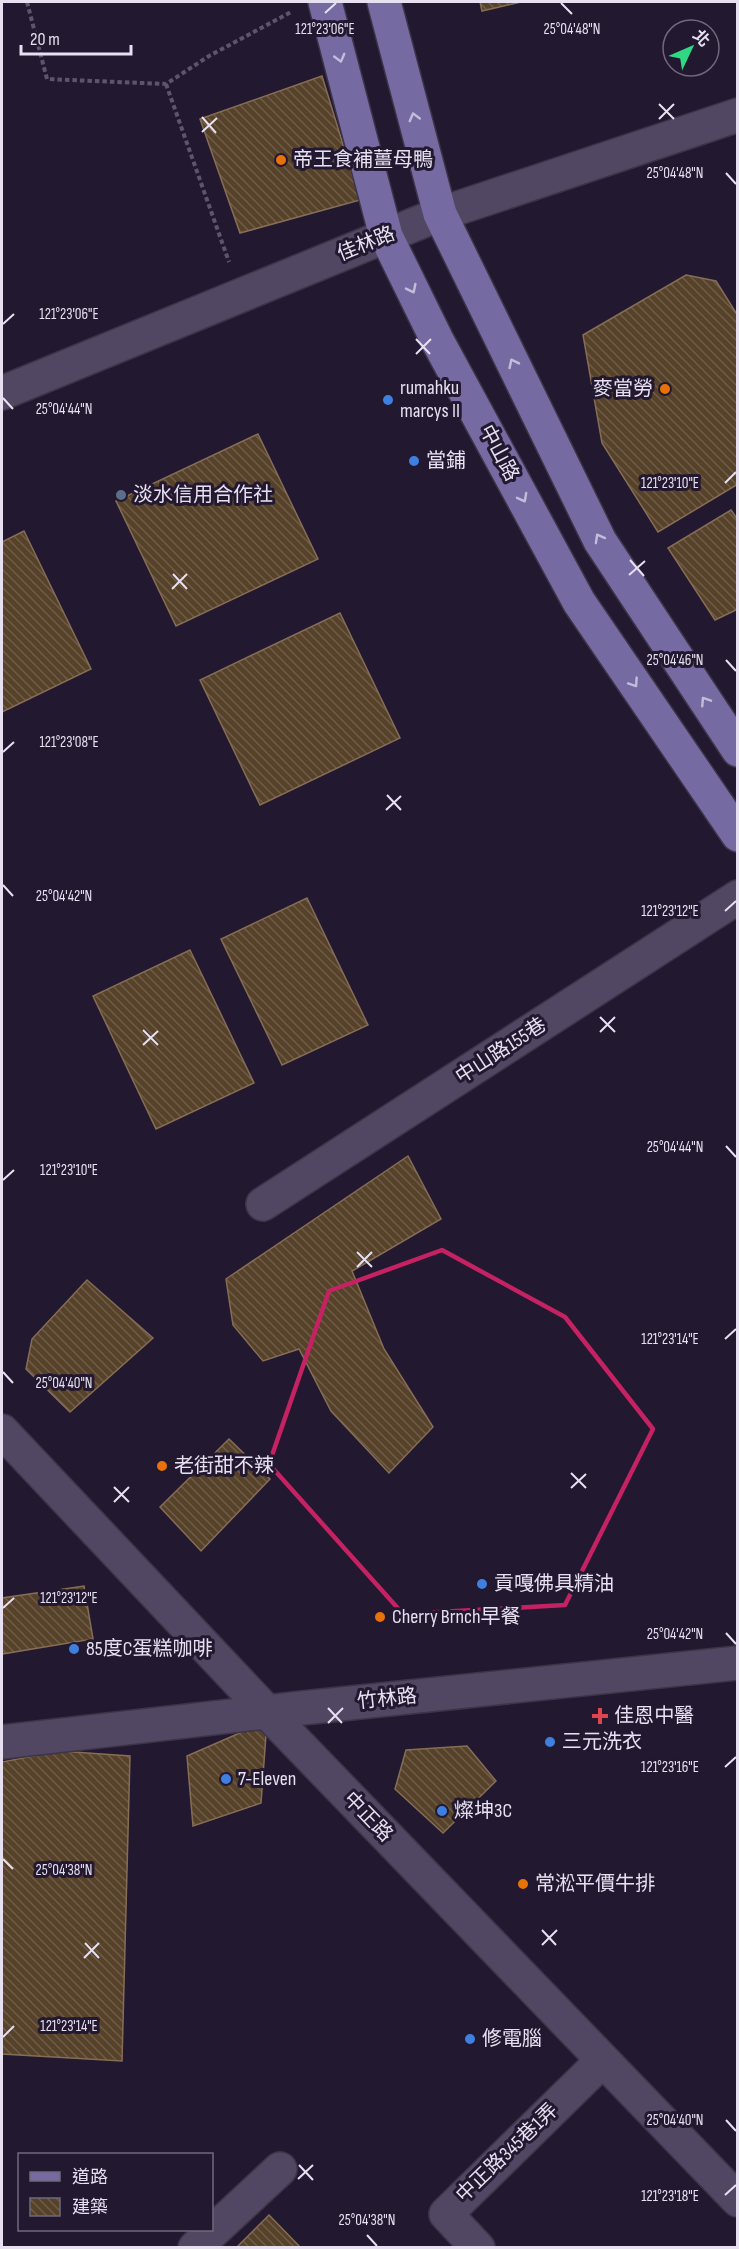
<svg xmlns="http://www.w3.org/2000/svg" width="739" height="2249" font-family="'Sofia Sans Condensed','Noto Sans TC',sans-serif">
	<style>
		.building { fill: url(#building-back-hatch); stroke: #866e56; stroke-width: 1.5 }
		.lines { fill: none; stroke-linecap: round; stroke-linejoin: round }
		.minor-casing { stroke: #3c3447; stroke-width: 36 }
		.major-casing { stroke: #3c3447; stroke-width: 36 }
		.path { stroke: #5e556b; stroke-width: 4; stroke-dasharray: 4.5 3; stroke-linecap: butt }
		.minor { stroke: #524763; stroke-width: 33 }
		.major { stroke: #766aa3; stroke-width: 33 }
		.oneway { stroke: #c4bdd9 }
		.marked { fill: none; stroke: #c42262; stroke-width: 4.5; stroke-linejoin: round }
		.ticks { fill: none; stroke: #e6e0f0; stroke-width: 2 }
		.food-dot { fill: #e8710a; stroke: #221830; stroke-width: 2 }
		.shop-dot { fill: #3f7fe0; stroke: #221830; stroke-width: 2 }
		.service-dot { fill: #5c6f8a; stroke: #221830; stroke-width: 2 }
		.health-dot { fill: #e0444e; stroke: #221830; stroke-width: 2 }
		.labels { text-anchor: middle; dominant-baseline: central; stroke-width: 6; stroke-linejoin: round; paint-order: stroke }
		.poi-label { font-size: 20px; fill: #e6e0f0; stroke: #221830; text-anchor: start }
		.street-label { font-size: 20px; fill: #e6e0f0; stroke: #221830 }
		.ticks-label { font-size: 15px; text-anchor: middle; fill: #e6e0f0; stroke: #221830; stroke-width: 6; stroke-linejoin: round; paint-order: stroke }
	</style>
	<defs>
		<pattern id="building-back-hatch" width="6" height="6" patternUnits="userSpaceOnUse" patternTransform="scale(1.5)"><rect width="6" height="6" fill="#564129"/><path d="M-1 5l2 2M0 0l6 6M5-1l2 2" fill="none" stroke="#6e5c48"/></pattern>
	</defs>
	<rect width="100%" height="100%" fill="#221830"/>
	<path class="building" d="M480 2H521L482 11Z
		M322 76 360 200 240 233 200 119Z
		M686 275 716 281 738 316V484L658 532 602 443 583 335Z
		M258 434 318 559 176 626 116 501Z
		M731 510 738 520V609L715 620 668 548Z
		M24 531 91 669 2 712V542Z
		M340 613 400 738 260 805 200 680Z
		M307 898 368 1025 282 1065 221 939Z
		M190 950 254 1083 156 1129 93 996Z
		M408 1156 441 1219 352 1271 384 1349 433 1427 389 1473 331 1411 299 1349 263 1361 233 1325 226 1279Z
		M87 1280 153 1338 70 1412 26 1369 32 1339Z
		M229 1439 270 1479 201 1551 160 1507Z
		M84 1586 93 1639 2 1654V1598Z
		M267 1721 261 1803 193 1826 187 1756Z
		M467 1746 496 1781 443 1833 395 1789 406 1750Z
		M59 1751 130 1756 122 2061 2 2054V1762Z
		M269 2215 301 2248H236Z"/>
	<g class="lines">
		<defs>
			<path id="minor" d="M2 393 440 214 738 115
				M263 1204 738 897
				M2 1431 268 1713 738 2200
				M2 1742 302 1708 738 1663
				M195 2248 280 2169
				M478 2248 446 2214 603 2060"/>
			<path id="major" d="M325 2 386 236 437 340 579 602 738 835
				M384 2 440 214 600 541 738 750"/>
		</defs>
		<use href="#minor" class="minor-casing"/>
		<use href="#major" class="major-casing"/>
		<path class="path" d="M27 2 47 79 166 84 209 56 291 12
			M166 84 229 262"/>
		<use href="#minor" class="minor"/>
		<use href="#major" class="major"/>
	</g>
	<defs><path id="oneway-chevron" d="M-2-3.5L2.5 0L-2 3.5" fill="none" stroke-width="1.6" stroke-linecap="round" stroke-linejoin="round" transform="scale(1.5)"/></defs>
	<g class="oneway">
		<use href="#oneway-chevron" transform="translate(340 58) rotate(75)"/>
		<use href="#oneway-chevron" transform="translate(414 117) rotate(-105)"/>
		<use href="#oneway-chevron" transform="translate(412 289) rotate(64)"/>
		<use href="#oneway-chevron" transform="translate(513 363) rotate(-116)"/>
		<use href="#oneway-chevron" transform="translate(523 498) rotate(62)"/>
		<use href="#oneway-chevron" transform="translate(599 538) rotate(-119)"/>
		<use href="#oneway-chevron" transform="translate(634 683) rotate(56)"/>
		<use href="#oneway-chevron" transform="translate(705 701) rotate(-123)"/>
	</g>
	<path class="marked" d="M442 1250 565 1317 653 1429 565 1605 403 1614 269 1464 329 1291Z"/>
	<path class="ticks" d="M561 3 572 14M325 13 336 3M659 104 674 119M202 117 216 133M659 119 674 104M202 132 217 118M726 173 736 184M3 324 14 314M416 339 430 354M416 354 431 339M3 398 13 409M725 483 736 472M630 560 644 576M173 574 187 589M629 575 645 561M172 589 187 574M726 660 736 671M3 752 14 742M387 795 401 810M386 810 401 796M3 885 13 896M725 911 736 901M600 1017 615 1032M143 1030 158 1045M600 1032 615 1017M143 1045 158 1031M726 1146 736 1157M3 1180 14 1170M357 1252 372 1267M357 1267 372 1252M725 1339 736 1329M3 1372 13 1383M571 1473 586 1488M114 1487 129 1502M571 1488 586 1474M114 1502 129 1487M3 1608 14 1598M726 1633 736 1644M328 1708 342 1723M328 1723 343 1708M725 1767 736 1757M3 1859 13 1869M542 1930 556 1945M85 1943 99 1958M542 1945 557 1930M84 1958 99 1943M3 2037 14 2026M726 2120 736 2131M299 2165 313 2180M298 2179 313 2165M725 2195 736 2185M367 2235 377 2246"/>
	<g class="food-dot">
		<circle cx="281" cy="160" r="6"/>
		<circle cx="665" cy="389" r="6"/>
		<circle cx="162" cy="1466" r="6"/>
		<circle cx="380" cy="1617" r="6"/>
		<circle cx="523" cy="1884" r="6"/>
	</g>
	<g class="shop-dot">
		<circle cx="388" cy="400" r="6"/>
		<circle cx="414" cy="461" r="6"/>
		<circle cx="482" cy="1584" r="6"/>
		<circle cx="74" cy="1649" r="6"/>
		<circle cx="550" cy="1742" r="6"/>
		<circle cx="226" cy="1779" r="6"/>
		<circle cx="442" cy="1811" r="6"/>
		<circle cx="470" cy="2039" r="6"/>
	</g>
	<circle class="service-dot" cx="121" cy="495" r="6"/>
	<path class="health-dot" d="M597 1707h6v6h6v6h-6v6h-6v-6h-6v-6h6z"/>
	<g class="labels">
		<g class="poi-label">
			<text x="293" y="160">帝王食補薑母鴨</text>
			<text x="400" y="388">rumahku<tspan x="400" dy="23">marcys II</tspan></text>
			<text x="653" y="389" text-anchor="end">麥當勞</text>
			<text x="426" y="461">當鋪</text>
			<text x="133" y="495">淡水信用合作社</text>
			<text x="174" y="1466">老街甜不辣</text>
			<text x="494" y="1584">貢嘎佛具精油</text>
			<text x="392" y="1617">Cherry Brnch早餐</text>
			<text x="86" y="1649">85度C蛋糕咖啡</text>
			<text x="614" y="1716">佳恩中醫</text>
			<text x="562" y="1742">三元洗衣</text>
			<text x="238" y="1779">7-Eleven</text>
			<text x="454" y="1811">燦坤3C</text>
			<text x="535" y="1884">常淞平價牛排</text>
			<text x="482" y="2039">修電腦</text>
		</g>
		<g class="street-label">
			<text transform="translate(366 244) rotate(-22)">佳林路</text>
			<text transform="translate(499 453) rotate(62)">中山路</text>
			<text transform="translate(501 1051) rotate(-33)">中山路155巷</text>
			<text transform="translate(387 1699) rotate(-6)">竹林路</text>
			<text transform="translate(368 1817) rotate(46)">中正路</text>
			<text transform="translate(507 2153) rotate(-44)">中正路345巷1弄</text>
		</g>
	</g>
	<g class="ticks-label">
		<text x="325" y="34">121°23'06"E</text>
		<text x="572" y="34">25°04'48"N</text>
		<text x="675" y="178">25°04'48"N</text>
		<text x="69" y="319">121°23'06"E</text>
		<text x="64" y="414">25°04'44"N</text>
		<text x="670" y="488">121°23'10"E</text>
		<text x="675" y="665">25°04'46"N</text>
		<text x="69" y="747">121°23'08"E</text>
		<text x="64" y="901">25°04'42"N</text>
		<text x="670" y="916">121°23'12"E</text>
		<text x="675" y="1152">25°04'44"N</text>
		<text x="69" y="1175">121°23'10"E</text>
		<text x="670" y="1344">121°23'14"E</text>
		<text x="64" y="1388">25°04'40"N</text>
		<text x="69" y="1603">121°23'12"E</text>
		<text x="675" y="1639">25°04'42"N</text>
		<text x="670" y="1772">121°23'16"E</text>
		<text x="64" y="1875">25°04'38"N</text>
		<text x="69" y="2031">121°23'14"E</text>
		<text x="675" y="2125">25°04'40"N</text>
		<text x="670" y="2201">121°23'18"E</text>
		<text x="367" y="2225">25°04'38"N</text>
	</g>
	<rect width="739" height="2249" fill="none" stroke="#e6e0f0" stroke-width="6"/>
	<rect x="18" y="2153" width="195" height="78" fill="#221830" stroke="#70687d" stroke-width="1.5"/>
	<rect x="30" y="2172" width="30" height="9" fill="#766aa3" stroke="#70687d" stroke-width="1.5"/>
	<text x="72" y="2183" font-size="18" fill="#e6e0f0">道路</text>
	<rect x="30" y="2198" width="30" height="18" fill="url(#building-back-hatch)" stroke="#70687d" stroke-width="1.5"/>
	<text x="72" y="2213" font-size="18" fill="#e6e0f0">建築</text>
	<g transform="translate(691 48) rotate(46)"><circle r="28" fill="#221830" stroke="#70687d" stroke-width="1.5"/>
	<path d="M0-4.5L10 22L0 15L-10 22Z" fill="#2fd883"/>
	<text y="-9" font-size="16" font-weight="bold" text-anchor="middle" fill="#e6e0f0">北</text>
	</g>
	<path d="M21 45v9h110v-9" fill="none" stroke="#e6e0f0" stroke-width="3"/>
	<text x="30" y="45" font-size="18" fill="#e6e0f0" stroke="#221830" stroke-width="4.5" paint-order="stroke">20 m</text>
</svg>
